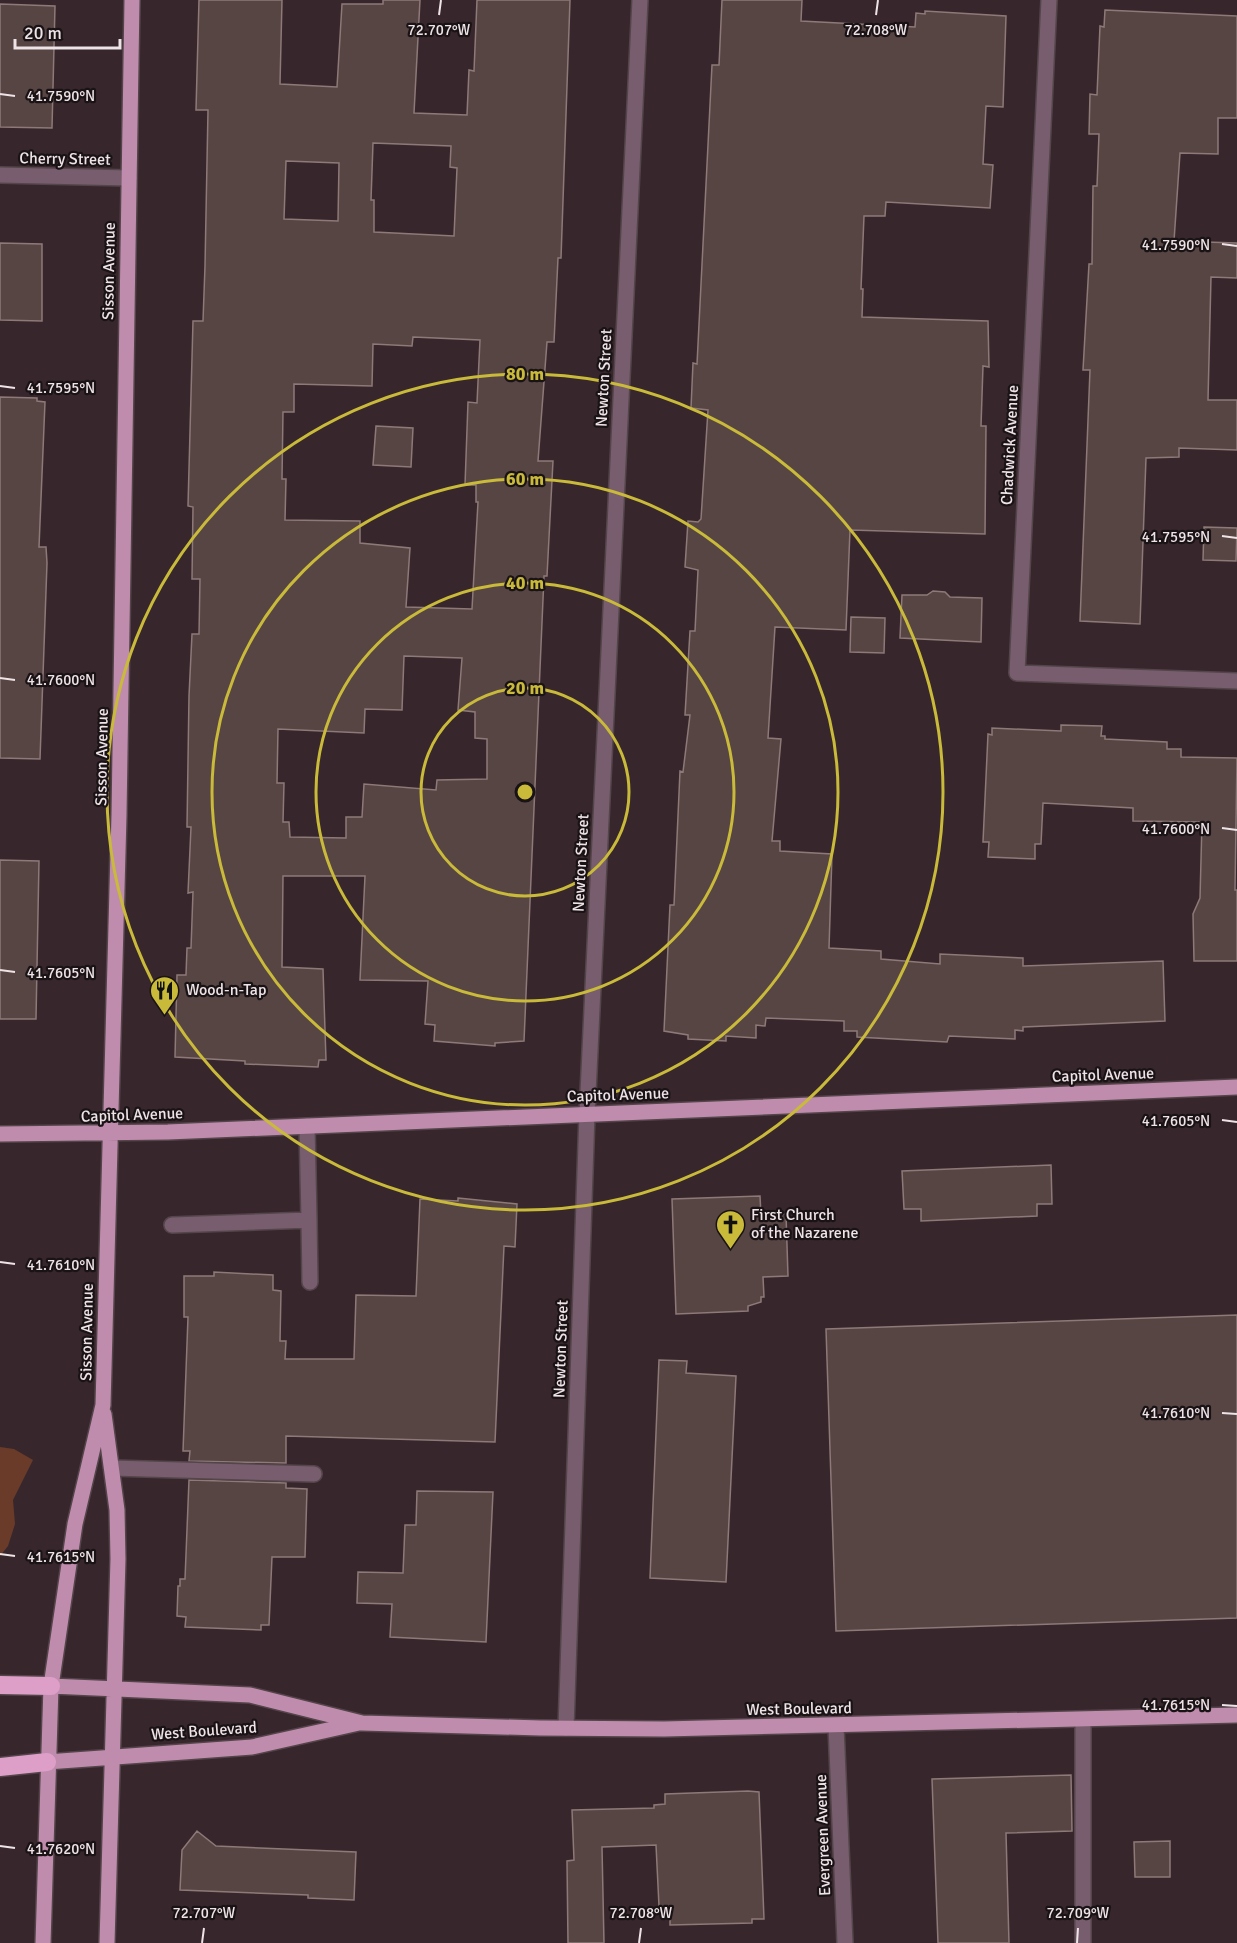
<svg xmlns="http://www.w3.org/2000/svg" width="1237" height="1943" font-family="Signika,sans-serif">
	<style>
		.green { fill: #6a3b29 }
		.building { fill: #574544; stroke: #8d7978; stroke-width: 1.5; fill-rule: evenodd }
		.lines { fill: none; stroke-linecap: round; stroke-linejoin: round }
		.minor-casing { stroke: #54454a; stroke-width: 18 }
		.major-casing { stroke: #54454a; stroke-width: 18 }
		.highway-casing { stroke: #54454a; stroke-width: 21 }
		.minor { stroke: #775d6d; stroke-width: 15 }
		.major { stroke: #c08cad; stroke-width: 15 }
		.highway { stroke: #dd9ec7; stroke-width: 18 }
		.ticks { fill: none; stroke: #eee3e6; stroke-width: 2 }
		.ring { fill: none; stroke: #c9ba3a; stroke-width: 3 }
		.labels { text-anchor: middle; dominant-baseline: central; stroke-width: 4.5; stroke-linejoin: round; paint-order: stroke }
		.street-label { font-size: 16px; fill: #eee3e6; stroke: #1a1315 }
		.poi-label { font-size: 16px; fill: #eee3e6; stroke: #1a1315; text-anchor: start }
		.ticks-label { font-size: 15px; text-anchor: middle; fill: #eee3e6; stroke: #1a1315; stroke-width: 4.5; stroke-linejoin: round; paint-order: stroke }
		.centre { fill: #c9ba3a; stroke: #1a1315; stroke-width: 3 }
		.ring-label { font-size: 18px; text-anchor: middle; font-weight: bold; fill: #c9ba3a; stroke: #1a1315; stroke-width: 4.5; stroke-linejoin: round; paint-order: stroke }
	</style>
	<rect width="100%" height="100%" fill="#37272c"/>
	<path class="green" d="M0 1447 14 1449 33 1460 13 1500 15 1524 8 1546 0 1556Z"/>
	<path class="building" d="M199 0H282L280 84 337 87 342 4H383V0H420L414 113 467 115 469 70 474 71 477 0H570L561 258H558L554 342H547L538 461H553L547 576H544L524 1041 495 1043V1046L434 1041 435 1025 425 1024 428 981 360 980 365 876H283L282 967 323 969 326 1060H319L318 1067 245 1064V1061L175 1057 177 975H186L187 948H191L193 892 188 893 191 827H187L189 696 192 634H199L200 579H192L193 507 188 506 193 321H203L205 266 208 110H196ZM373 143 451 146 450 167 457 168 454 236 374 232V200H371ZM286 161 339 163 338 221 284 219ZM413 337 480 340 477 403 468 402 465 485H476V502H478L472 609 406 607 410 548 360 543V521L285 520 286 479H282L283 412H294V384L372 386 373 344 412 346ZM404 656 462 658 458 710 475 712V738L487 739V779L437 780 436 790 364 784 362 817H346V838L290 837 289 822H283L284 783H277L278 729 364 733 365 709 402 710Z
		M722 0H802L801 21 915 27 916 13 925 14V11L1006 16 1003 107 986 106 983 164 993 165 990 208 886 202 885 216H864L861 289H863L862 317 988 321 989 367 983 366 981 426H986L985 534 850 530 846 630 775 627 768 738 781 739 772 841H780V851L832 854 829 948 881 951V959L940 964V954L1023 958V966L1163 961 1165 1021 1023 1027V1031L1015 1030V1039L949 1036 947 1042 857 1037V1031H844V1021L766 1018 765 1026 756 1025V1038L726 1036V1041L688 1039V1035L664 1031 670 905H674L680 771 683 772 690 715H685L690 631H695L698 570 685 567 688 521 698 522 701 519 708 410 691 408 693 363 697 364 712 65H719Z
		M0 4 55 6 52 128 0 127Z
		M1105 10 1237 16V118H1218V154L1180 153 1174 241 1237 243V278L1211 277 1208 400H1237V450L1179 448V457L1146 458 1140 624 1080 621 1090 370H1083L1089 264H1092L1093 186H1097L1099 134H1089L1090 94 1097 95 1100 26 1104 27Z
		M0 243 42 244V321L0 320Z
		M0 397 37 398V401L45 402 39 547H46L47 563 40 759 0 758Z
		M376 426 413 428 411 467 373 465Z
		M1204 527 1237 528 1236 561 1203 560Z
		M933 591 945 592 950 597 982 598 981 642 900 638 902 595H927Z
		M851 617 885 618 884 653 850 652Z
		M1061 725 1102 726 1101 736H1105V739L1167 742V749H1181V757L1237 758 1235 890H1237V961H1194L1193 914 1200 898 1202 822 1133 821V808L1043 803 1041 844H1035V859L988 857 989 842H983L988 734 992 735V728L1061 731Z
		M0 860 39 861 36 1019H0Z
		M1051 1165 1052 1204H1037V1216L921 1221V1209H904L902 1171Z
		M760 1196 761 1215 786 1214 788 1276 763 1277 764 1297H761V1302L748 1306V1311L676 1314 672 1199Z
		M458 1198 517 1204 515 1247 504 1246 495 1442 286 1436V1463L189 1461 190 1451H183L188 1317H184V1276H214V1272L273 1275V1290L281 1291 280 1341H286L285 1359H354L356 1295 416 1296 420 1199 458 1201Z
		M1237 1315V1618L836 1631 826 1329Z
		M659 1360 687 1361 686 1373 736 1376 726 1582 650 1578Z
		M189 1480 286 1483V1488L307 1489 305 1557H272L269 1625H261V1630L185 1627 186 1617 177 1616 178 1586H180V1579H185Z
		M417 1491 493 1492 486 1642 390 1637 392 1604 357 1603 358 1572 403 1573 405 1525H416Z
		M1071 1775 1072 1831 1006 1833 1009 1943H938L932 1779Z
		M748 1791 759 1792 764 1919H752V1923L670 1925V1906H659L656 1845 602 1847 604 1943H568L567 1861 574 1860 572 1810 654 1808V1805L665 1804V1794Z
		M197 1831 216 1846 356 1852 354 1900 308 1898V1895L180 1890 182 1850Z
		M1170 1841V1877H1135L1134 1842Z"/>
	<g class="lines">
		<defs>
			<path id="minor" d="M1049 0 1017 673 1237 681
				M0 175 129 178
				M309 1220 310 1282
				M172 1225 309 1220 307 1126
				M112 1468 314 1474
				M1083 1720V1943
				M836 1726 845 1943
				M566 1728 587 1114 640 0"/>
			<path id="major" d="M0 1134 168 1132 1237 1087
				M104 1414 117 1510 118 1559 107 1943
				M51 1686 250 1695 362 1723 540 1728 664 1729 1237 1715
				M47 1762 252 1747 359 1723
				M43 1943 51 1686 75 1524 103 1405 119 815 132 0"/>
			<path id="highway" d="M0 1685 51 1686
				M0 1767 47 1762"/>
		</defs>
		<use href="#minor" class="minor-casing"/>
		<use href="#major" class="major-casing"/>
		<use href="#highway" class="highway-casing"/>
		<use href="#minor" class="minor"/>
		<use href="#major" class="major"/>
		<use href="#highway" class="highway"/>
	</g>
	<path class="ticks" d="M439 15 441 0M876 15 878 0M0 94 15 96M1222 244 1237 246M0 386 15 388M1222 536 1237 538M0 678 15 680M1222 828 1237 830M0 970 15 972M1222 1120 1237 1122M0 1262 15 1264M1222 1413 1237 1414M0 1554 15 1556M1222 1705 1237 1706M0 1846 15 1848M202 1943 204 1928M639 1943 641 1928M1077 1943 1078 1928"/>
	<g class="ring">
		<circle cx="525" cy="792" r="104"/>
		<circle cx="525" cy="792" r="209"/>
		<circle cx="525" cy="792" r="313"/>
		<circle cx="525" cy="792" r="418"/>
	</g>
	<defs>
		<symbol id="restaurant-pin" viewBox="-11 -11 22 30"><path d="M0 17L-7.5 6A9.5 9.5 0 1 1 7.5 6Z" fill="#c9ba3a" stroke="#1a1315"/><path d="M-5-6h1v4h1v-4h1v4h1v-4h1v5L-1.5 .5V6h-2V.5L-5-1ZM5-6V6H3V1.5H1.5Q1.5-4 5-6Z" fill="#111"/></symbol>
		<symbol id="church-pin" viewBox="-11 -11 22 30"><path d="M0 17L-7.5 6A9.5 9.5 0 1 1 7.5 6Z" fill="#c9ba3a" stroke="#1a1315"/><path d="M-1.2-6h2.4v3.5h3.3v2.4h-3.3V6h-2.4V-.1h-3.3v-2.4h3.3Z" fill="#111"/></symbol>
	</defs>
	<g fill-rule="evenodd">
		<use href="#restaurant-pin" x="148" y="974" width="33" height="45"/>
		<use href="#church-pin" x="714" y="1208" width="33" height="45"/>
	</g>
	<g class="labels">
		<g class="street-label">
			<text transform="translate(65 159) rotate(1)">Cherry Street</text>
			<text transform="translate(109 271) rotate(-89)">Sisson Avenue</text>
			<text transform="translate(604 378) rotate(-87)">Newton Street</text>
			<text transform="translate(1010 445) rotate(-87)">Chadwick Avenue</text>
			<text transform="translate(102 757) rotate(-89)">Sisson Avenue</text>
			<text transform="translate(581 863) rotate(-87)">Newton Street</text>
			<text transform="translate(1103 1075) rotate(-2)">Capitol Avenue</text>
			<text transform="translate(618 1095) rotate(-2)">Capitol Avenue</text>
			<text transform="translate(132 1115) rotate(-2)">Capitol Avenue</text>
			<text transform="translate(87 1332) rotate(-89)">Sisson Avenue</text>
			<text transform="translate(561 1349) rotate(-88)">Newton Street</text>
			<text transform="translate(799 1709) rotate(-1)">West Boulevard</text>
			<text transform="translate(204 1731) rotate(-4)">West Boulevard</text>
			<text transform="translate(823 1835) rotate(-92)">Evergreen Avenue</text>
		</g>
		<g class="poi-label">
			<text x="186" y="990">Wood-n-Tap</text>
			<text x="751" y="1215">First Church<tspan x="751" dy="18">of the Nazarene</tspan></text>
		</g>
	</g>
	<g class="ticks-label">
		<text x="439" y="35">72.707°W</text>
		<text x="876" y="35">72.708°W</text>
		<text x="61" y="101">41.7590°N</text>
		<text x="1176" y="250">41.7590°N</text>
		<text x="61" y="393">41.7595°N</text>
		<text x="1176" y="542">41.7595°N</text>
		<text x="61" y="685">41.7600°N</text>
		<text x="1176" y="834">41.7600°N</text>
		<text x="61" y="978">41.7605°N</text>
		<text x="1176" y="1126">41.7605°N</text>
		<text x="61" y="1270">41.7610°N</text>
		<text x="1176" y="1418">41.7610°N</text>
		<text x="61" y="1562">41.7615°N</text>
		<text x="1176" y="1710">41.7615°N</text>
		<text x="61" y="1854">41.7620°N</text>
		<text x="204" y="1918">72.707°W</text>
		<text x="641" y="1918">72.708°W</text>
		<text x="1078" y="1918">72.709°W</text>
	</g>
	<circle cx="525" cy="792" r="9" class="centre"/>
	<g class="ring-label">
		<text x="525" y="380">80 m</text>
		<text x="525" y="485">60 m</text>
		<text x="525" y="589">40 m</text>
		<text x="525" y="694">20 m</text>
	</g>
	<path d="M15 39v9h105v-9" fill="none" stroke="#eee3e6" stroke-width="3"/>
	<text x="24" y="39" font-size="18" fill="#eee3e6" stroke="#1a1315" stroke-width="4.5" paint-order="stroke">20 m</text>
</svg>
